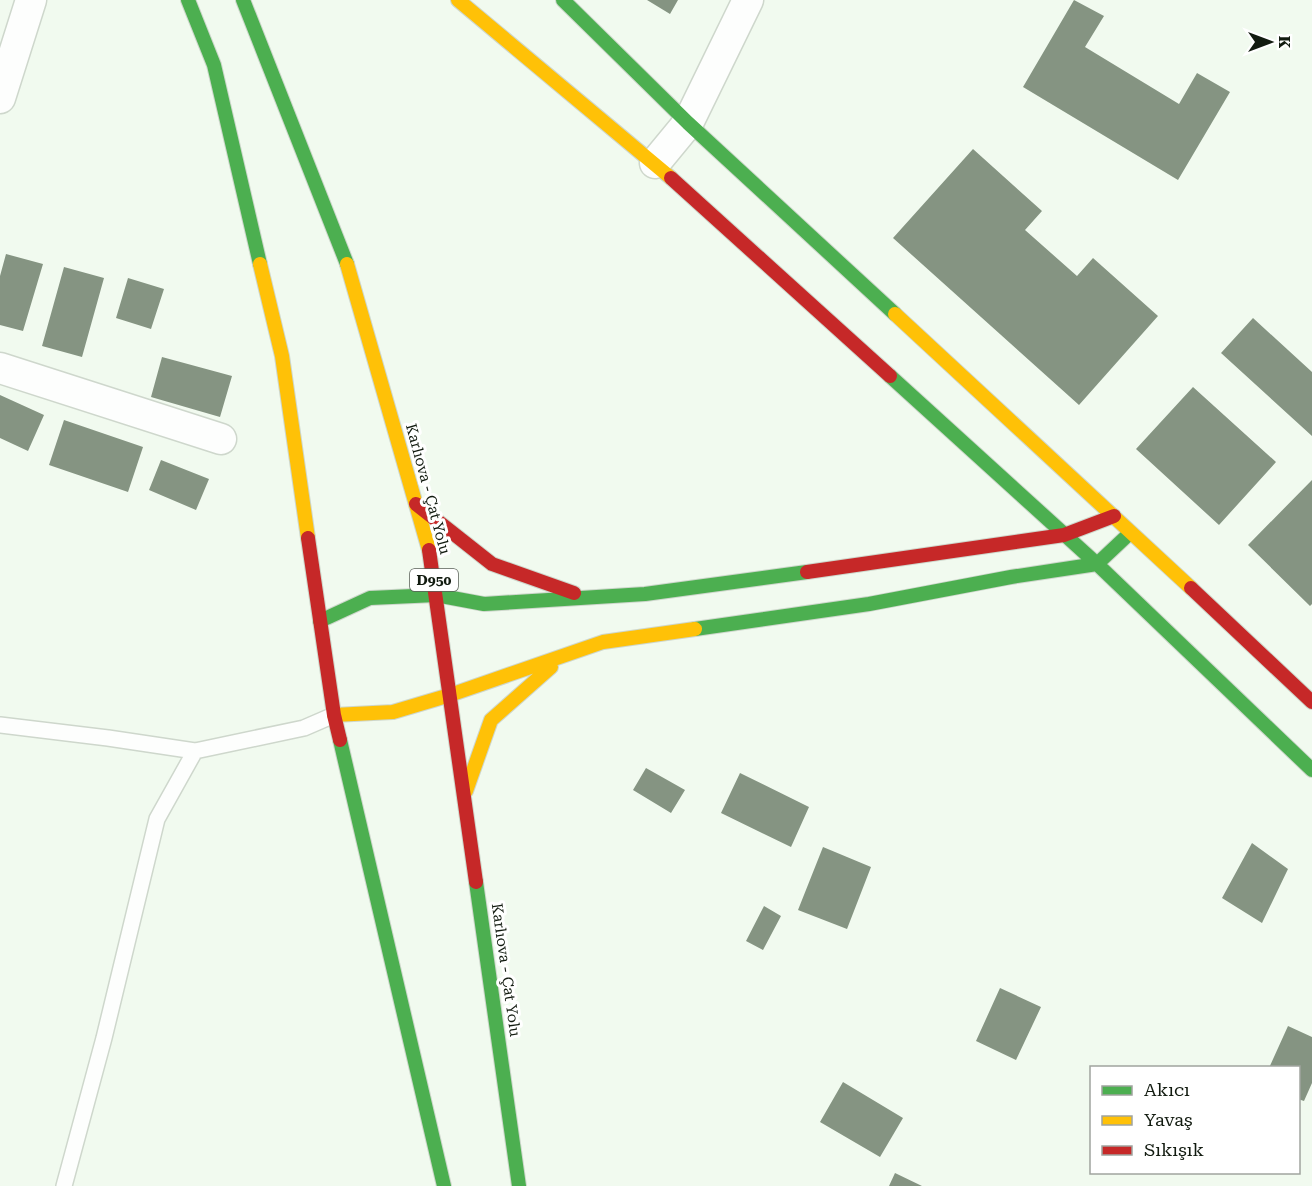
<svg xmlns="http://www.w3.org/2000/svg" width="1312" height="1186" font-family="'Roboto Serif',serif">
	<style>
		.building { fill: #859482 }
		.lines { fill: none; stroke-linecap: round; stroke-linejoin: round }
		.lane-casing { stroke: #ced7cc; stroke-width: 18 }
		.street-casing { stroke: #ced7cc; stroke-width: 33 }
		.fast-casing { stroke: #ced7cc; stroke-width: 16 }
		.slow-casing { stroke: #ced7cc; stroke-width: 16 }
		.jam-casing { stroke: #ced7cc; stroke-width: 16 }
		.lane { stroke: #fdfefd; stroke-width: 15 }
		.street { stroke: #fdfefd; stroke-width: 30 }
		.fast { stroke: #4caf50; stroke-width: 14 }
		.slow { stroke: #ffc107; stroke-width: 14 }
		.jam { stroke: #c62828; stroke-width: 14 }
		.labels { text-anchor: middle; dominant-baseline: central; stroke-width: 6; stroke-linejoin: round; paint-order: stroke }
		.shield { fill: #fff; stroke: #595f58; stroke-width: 1.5 }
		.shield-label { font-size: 14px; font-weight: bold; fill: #121b10 }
		.street-label { font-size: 15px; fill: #121b10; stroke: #fff }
	</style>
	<rect width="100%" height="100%" fill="#f1faef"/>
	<path class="building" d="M647 0H678L670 14Z
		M1074 0 1104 16 1085 47 1179 104 1197 73 1230 92 1178 180 1023 87Z
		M973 149 1042 211 1025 230 1077 276 1093 258 1158 316 1079 405 893 238Z
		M6 254 43 264 23 331 0 325V276Z
		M64 267 104 278 82 357 42 346Z
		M128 278 164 289 151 329 116 318Z
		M1253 318 1312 372V436L1221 353Z
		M162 357 232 376 220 417 151 397Z
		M1193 387 1276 462 1219 525 1136 449Z
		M0 395 44 415 28 451 0 438Z
		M64 420 143 447 128 492 49 465Z
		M161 460 209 479 196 510 149 490Z
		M1312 480V604L1310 606 1248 545Z
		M646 768 685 790 671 813 633 790Z
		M740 773 809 807 791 847 721 813Z
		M1252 843 1288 869 1262 923 1222 898Z
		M823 847 871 867 847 929 798 910Z
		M764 906 781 916 763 950 746 941Z
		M1000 988 1041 1007 1016 1060 976 1041Z
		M1288 1026 1312 1037V1083L1304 1101 1298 1099V1068H1269Z
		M843 1082 903 1118 880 1157 820 1122Z
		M895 1173 922 1186H889Z"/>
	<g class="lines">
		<defs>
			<path id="lane" d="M0 725 108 738 195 751
				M64 1186 104 1038 157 819 195 751 304 728 334 715"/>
			<path id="street" d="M0 98 31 0
				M655 163 688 123 748 0
				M0 368 221 439"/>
			<path id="fast" d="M188 0 214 65 260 264
				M243 0 347 264
				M563 0 688 123 895 314
				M890 376 1097 564 1312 770
				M320 621 370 598 436 595 484 604 645 594 807 572
				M695 629 869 604 1011 577 1097 564 1130 533
				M340 740 444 1186
				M476 882 519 1186"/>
			<path id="slow" d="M458 0 671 178
				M260 264 282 356 308 538
				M347 264 429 550
				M895 314 1191 588
				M334 715 393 712 450 695 603 642 695 629
				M466 791 491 720 551 667"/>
			<path id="jam" d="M671 178 890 376
				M416 504 492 564 574 593
				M308 538 334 715 340 740
				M429 550 476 882
				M807 572 1064 535 1114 516
				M1191 588 1312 702"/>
		</defs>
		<use href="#lane" class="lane-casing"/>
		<use href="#street" class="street-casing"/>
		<use href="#fast" class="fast-casing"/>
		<use href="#slow" class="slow-casing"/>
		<use href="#jam" class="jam-casing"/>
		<use href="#lane" class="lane"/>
		<use href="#street" class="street"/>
		<use href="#fast" class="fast"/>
		<use href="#slow" class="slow"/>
		<use href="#jam" class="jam"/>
	</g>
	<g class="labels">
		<rect class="shield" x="410" y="569" width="48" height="22" rx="4.5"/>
		<g class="shield-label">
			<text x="434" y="580">D950</text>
		</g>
		<g class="street-label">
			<text transform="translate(428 489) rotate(75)">Karlıova - Çat Yolu</text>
			<text transform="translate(506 970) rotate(82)">Karlıova - Çat Yolu</text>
		</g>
	</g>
	<rect x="1090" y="1066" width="210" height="108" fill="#ffffff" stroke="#a0a49f" stroke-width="1.5"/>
	<rect x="1102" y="1086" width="30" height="9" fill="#4caf50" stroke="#a0a49f" stroke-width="1.5"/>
	<text x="1144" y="1096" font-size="18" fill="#121b10">Akıcı</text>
	<rect x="1102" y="1116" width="30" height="9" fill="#ffc107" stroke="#a0a49f" stroke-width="1.5"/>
	<text x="1144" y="1126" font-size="18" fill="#121b10">Yavaş</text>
	<rect x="1102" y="1146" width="30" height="9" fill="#c62828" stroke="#a0a49f" stroke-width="1.5"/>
	<text x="1144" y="1156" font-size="18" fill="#121b10">Sıkışık</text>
	<g transform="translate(1270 42) rotate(90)" stroke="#ffffff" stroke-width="4.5" paint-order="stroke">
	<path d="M0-4.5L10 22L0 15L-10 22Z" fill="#121b10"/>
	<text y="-9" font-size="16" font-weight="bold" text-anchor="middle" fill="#121b10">K</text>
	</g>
</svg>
